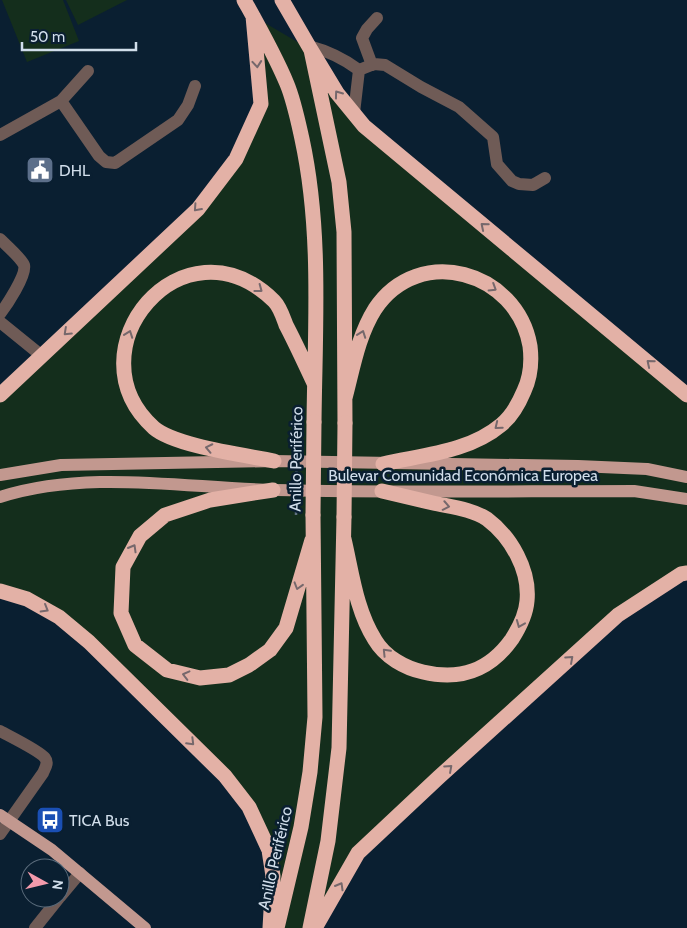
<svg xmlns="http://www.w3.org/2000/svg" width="687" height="928" font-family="Cabin,sans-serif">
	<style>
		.green { fill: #142e1c }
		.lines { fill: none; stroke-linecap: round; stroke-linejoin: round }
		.minor { stroke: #6f5b56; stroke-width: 12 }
		.major { stroke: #c2988f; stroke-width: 12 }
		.highway { stroke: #e3b1a6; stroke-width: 15 }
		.path-bridge { stroke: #5f7080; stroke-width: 2.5; stroke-dasharray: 4 4; stroke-linecap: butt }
		.highway-bridge { stroke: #e3b1a6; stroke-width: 15 }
		.oneway { stroke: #76686c }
		.labels { text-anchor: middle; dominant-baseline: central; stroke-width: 5; stroke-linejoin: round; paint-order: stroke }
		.poi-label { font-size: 16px; fill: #d1deeb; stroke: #0a1f31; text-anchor: start }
		.street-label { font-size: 16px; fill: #d1deeb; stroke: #0a1f31 }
	</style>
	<rect width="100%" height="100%" fill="#0a1f31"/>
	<path class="green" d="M2 0H63L79 41 27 62Z
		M66 0H127L78 25Z
		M253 16 311 50 337 93 687 394V573L618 615 358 853 315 928H270L273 876 249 807 89 642 0 591V395L198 209 261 104Z"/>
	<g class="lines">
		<path class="minor" d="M309 46C328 51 343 58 359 70L374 64 385 65 421 87 459 107 493 137 497 164 512 181 519 184 533 185 545 178
			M372 65 362 38 367 29 377 18
			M61 101 99 156 106 162 115 163 178 120 188 105 195 86
			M354 113 359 70
			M0 135 61 101 88 71
			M0 239C6 245 21 258 24 265 27 275 6 306 0 314
			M0 322 42 356
			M0 731C9 736 40 751 45 758 49 763 45 768 43 773L0 834
			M60 897 80 873
			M35 928 59 898"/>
		<path class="major" d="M0 475 61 465 274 461 578 466 647 469 687 477
			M0 497C88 469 184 488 275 490 395 493 515 491 634 491L687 499
			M0 815 52 850 145 928"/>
		<path class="highway" d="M244 0C259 27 275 55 287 84 294 101 298 121 302 139 322 231 315 328 314 422
			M282 0 311 50 339 182 344 232 345 423
			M311 50 337 93 364 126 687 395
			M0 395 198 209 236 159 261 104 253 16
			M345 398C353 368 358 336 375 309 419 243 517 271 530 346 532 362 531 376 524 391 519 403 512 416 501 425 469 452 422 455 383 464
			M274 461C245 455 175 446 154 428 68 351 183 212 274 301 280 307 283 317 286 325 296 344 305 364 314 383
			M273 490 210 500 165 515 140 536 123 567 121 613 135 645 167 670 200 678 229 675 249 665 270 650 286 628 312 540
			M344 539C352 573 356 610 375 640 385 657 405 668 423 672 461 681 490 670 512 639 519 628 526 614 527 601 530 570 511 537 487 519 472 509 451 507 433 503 416 499 399 495 382 491
			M0 591 27 599 59 617 89 642 225 776 249 807 269 850 273 876 270 928
			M277 928 301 827 310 772 315 717 313 515
			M310 928 328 841 339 748 344 517
			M315 928 358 853 439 777 618 615 681 574 687 573"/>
		<path class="path-bridge" d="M296 515 297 442"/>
		<path class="highway-bridge" d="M313 515 314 422
			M344 517 345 423"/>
	</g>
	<defs><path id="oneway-chevron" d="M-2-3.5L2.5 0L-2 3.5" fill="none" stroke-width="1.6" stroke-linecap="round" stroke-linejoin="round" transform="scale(1.25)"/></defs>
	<g class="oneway">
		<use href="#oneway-chevron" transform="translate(257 64) rotate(85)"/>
		<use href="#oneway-chevron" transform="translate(338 94) rotate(-126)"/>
		<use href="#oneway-chevron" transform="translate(197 208) rotate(132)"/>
		<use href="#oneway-chevron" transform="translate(484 226) rotate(-140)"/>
		<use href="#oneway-chevron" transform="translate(493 288) rotate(32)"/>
		<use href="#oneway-chevron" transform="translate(259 289) rotate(37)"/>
		<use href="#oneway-chevron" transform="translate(67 332) rotate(137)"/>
		<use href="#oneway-chevron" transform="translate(129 334) rotate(-70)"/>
		<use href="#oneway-chevron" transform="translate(362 334) rotate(-70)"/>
		<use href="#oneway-chevron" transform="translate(650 363) rotate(-140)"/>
		<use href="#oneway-chevron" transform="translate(498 426) rotate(141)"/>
		<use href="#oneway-chevron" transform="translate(209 448) rotate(-168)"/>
		<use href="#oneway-chevron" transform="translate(446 506) rotate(11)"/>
		<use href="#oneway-chevron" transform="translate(133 548) rotate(-60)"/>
		<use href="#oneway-chevron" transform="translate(298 586) rotate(107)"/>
		<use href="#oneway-chevron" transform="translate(45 609) rotate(30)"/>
		<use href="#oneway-chevron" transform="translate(520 624) rotate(112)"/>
		<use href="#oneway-chevron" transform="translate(386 652) rotate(-134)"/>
		<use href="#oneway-chevron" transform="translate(570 659) rotate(-42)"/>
		<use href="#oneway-chevron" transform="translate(186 675) rotate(-166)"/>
		<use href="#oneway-chevron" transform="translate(191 742) rotate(45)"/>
		<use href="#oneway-chevron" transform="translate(449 768) rotate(-42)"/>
		<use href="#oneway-chevron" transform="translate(340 886) rotate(-60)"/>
	</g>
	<defs>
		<symbol id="civic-square" viewBox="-11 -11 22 22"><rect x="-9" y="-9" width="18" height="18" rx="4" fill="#5c6f8a" stroke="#0a1f31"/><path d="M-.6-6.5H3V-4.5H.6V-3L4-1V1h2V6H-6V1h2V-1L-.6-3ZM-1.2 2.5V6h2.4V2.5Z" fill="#fff"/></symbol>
		<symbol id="bus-square" viewBox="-11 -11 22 22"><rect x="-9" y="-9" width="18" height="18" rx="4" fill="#1a4fb4" stroke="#0a1f31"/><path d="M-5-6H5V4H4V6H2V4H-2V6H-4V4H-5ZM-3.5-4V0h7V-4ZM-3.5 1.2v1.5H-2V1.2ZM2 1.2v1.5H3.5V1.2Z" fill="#fff"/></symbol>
	</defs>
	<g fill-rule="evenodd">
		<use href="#civic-square" x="24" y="154" width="32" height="32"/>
		<use href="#bus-square" x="34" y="804" width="32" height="32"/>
	</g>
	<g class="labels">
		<g class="poi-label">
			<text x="59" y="170">DHL</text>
			<text x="69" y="820">TICA Bus</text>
		</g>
		<g class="street-label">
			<text transform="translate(296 459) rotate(-89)">Anillo Periférico</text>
			<text x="463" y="475">Bulevar Comunidad Económica Europea</text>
			<text transform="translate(275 858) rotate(-77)">Anillo Periférico</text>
		</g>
	</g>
	<g transform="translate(45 883) rotate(98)"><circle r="24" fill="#0a1f31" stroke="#5a6b7b"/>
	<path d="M0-4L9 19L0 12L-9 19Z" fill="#f39aab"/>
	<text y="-8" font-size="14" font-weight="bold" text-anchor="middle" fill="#d1deeb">N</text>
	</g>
	<path d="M22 42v8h114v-8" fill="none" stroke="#d1deeb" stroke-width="2.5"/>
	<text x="30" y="42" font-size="15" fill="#d1deeb" stroke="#0a1f31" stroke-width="4" paint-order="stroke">50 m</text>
</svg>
